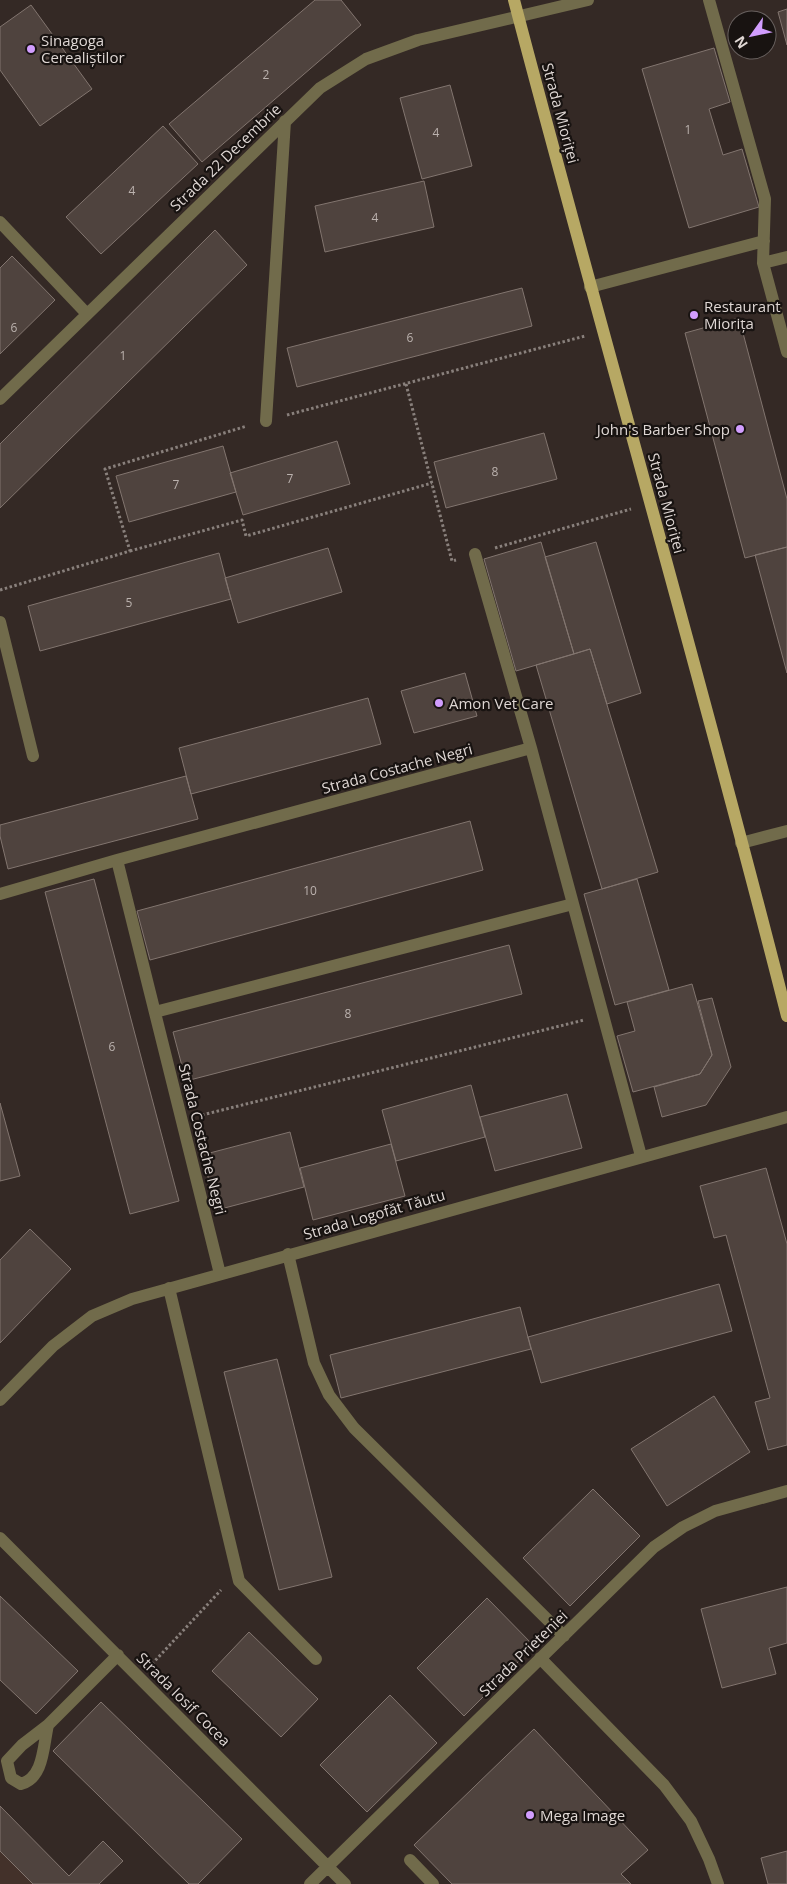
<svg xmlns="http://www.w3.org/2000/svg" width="787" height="1884" font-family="'Open Sans',sans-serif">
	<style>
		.built { fill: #43312a }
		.building { fill: #4f433e; stroke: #82756f }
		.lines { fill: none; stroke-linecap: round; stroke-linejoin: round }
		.path { stroke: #89807c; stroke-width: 3; stroke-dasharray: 2.5 2.5; stroke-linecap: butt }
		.minor { stroke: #716b4b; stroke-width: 12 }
		.major { stroke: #b7a864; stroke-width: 12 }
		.poi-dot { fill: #d19dfe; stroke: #181311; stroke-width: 2 }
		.labels { text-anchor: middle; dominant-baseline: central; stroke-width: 4.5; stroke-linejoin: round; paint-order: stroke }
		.number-label { font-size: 12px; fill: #bbb2ae }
		.poi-label { font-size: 15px; fill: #dfd7d4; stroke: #181311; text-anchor: start }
		.street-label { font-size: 15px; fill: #dfd7d4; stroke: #181311 }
	</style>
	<rect width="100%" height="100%" fill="#342925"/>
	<path class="built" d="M0 1850 34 1884H0Z"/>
	<path class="building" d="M315 0H341L361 25 202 162 169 124Z
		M31 5 92 89 40 126 0 70V27Z
		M787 9V45L778 12Z
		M714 48 730 102 709 109 723 155 742 149 759 207 689 228 642 69Z
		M450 85 472 166 422 179 400 98Z
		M163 126 198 164 101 254 66 217Z
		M424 181 434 227 325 252 315 206Z
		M215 230 247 265 0 508V444Z
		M12 256 55 300 0 354V268Z
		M522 288 532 326 297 387 287 348Z
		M739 318 787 499V547L745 558 685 333Z
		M544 433 557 479 446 508 434 462Z
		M337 441 350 484 243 515 230 473Z
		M223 446 236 492 129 522 116 476Z
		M541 542 574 654 516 671 484 559Z
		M596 542 641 693 607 704 590 649 574 654 545 557Z
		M787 547V673L755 555Z
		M328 548 342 592 238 623 225 578Z
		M219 553 231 599 40 651 28 606Z
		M590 649 658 872 602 889 536 665Z
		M465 673 477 716 414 733 401 691Z
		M368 698 381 744 191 794 179 748Z
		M186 776 198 819 8 869 0 836V825Z
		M470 821 483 870 150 960 137 911Z
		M94 879 179 1201 130 1214 45 892Z
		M637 879 669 990 615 1005 584 894Z
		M509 945 522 994 186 1081 173 1032Z
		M692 984 712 1055 700 1074 633 1092 617 1036 635 1031 627 1002Z
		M712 998 731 1067 706 1105 662 1117 654 1087 700 1074 712 1055 698 1001Z
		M471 1085 485 1137 396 1161 382 1110Z
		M567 1094 582 1148 495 1171 480 1117Z
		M0 1103 20 1176 0 1181Z
		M290 1132 304 1187 217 1210 202 1155Z
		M391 1144 405 1196 313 1220 300 1168Z
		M766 1168 787 1244V1445L768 1450 755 1402 770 1398 726 1235 714 1238 700 1186Z
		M30 1229 71 1269 0 1343V1260Z
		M719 1284 732 1331 541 1383 528 1337Z
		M520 1307 531 1349 341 1398 330 1355Z
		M277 1359 332 1577 279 1590 224 1372Z
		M714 1396 750 1452 667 1506 631 1449Z
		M593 1489 640 1536 570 1606 523 1558Z
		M787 1587V1643L769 1648 776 1674 722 1688 701 1609Z
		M0 1596 78 1671 36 1714 0 1680Z
		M487 1598 534 1646 464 1716 417 1668Z
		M249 1632 318 1699 281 1737 212 1671Z
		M390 1695 437 1743 367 1812 320 1765Z
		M101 1702 242 1839 198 1884H189L53 1751Z
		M534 1729 648 1850 621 1874 631 1884H452L414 1845Z
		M0 1806 69 1876 103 1841 123 1861 99 1884H33L0 1851Z
		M787 1851V1884H768L761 1858Z"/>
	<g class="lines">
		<path class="path" d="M406 384 452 561 456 560
			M287 415 585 336
			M495 548 631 509
			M130 551 242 520 246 536 432 483
			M0 590 130 551 105 469 247 426
			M202 1115 584 1020
			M152 1664 221 1590"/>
		<path class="minor" d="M709 0 765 199 763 263 787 352
			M0 222 87 314
			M763 263 787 257
			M590 287 764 241
			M0 399 320 88 366 59 418 40 588 0
			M266 421 285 121
			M475 554 531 748 641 1156
			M0 622 33 756
			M741 843 787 831
			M117 860 220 1274
			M0 894 117 860 531 748
			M155 1012 573 904
			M288 1254 314 1363 329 1395 354 1428 564 1636
			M169 1288 239 1581 316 1659
			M0 1400 53 1346 92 1316 132 1299 787 1117
			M0 1538 345 1884
			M540 1658 664 1785 691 1821 709 1859 718 1884
			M48 1725C43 1746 44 1778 21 1784L11 1778 7 1761 22 1745 48 1725 118 1655
			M410 1860 433 1884
			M310 1884 654 1547 683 1527 715 1511 787 1491"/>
		<path class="major" d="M514 0C603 339 701 676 787 1016"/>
	</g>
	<g class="poi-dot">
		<circle cx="31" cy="49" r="5"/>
		<circle cx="694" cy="315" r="5"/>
		<circle cx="740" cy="429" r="5"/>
		<circle cx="439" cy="703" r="5"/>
		<circle cx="530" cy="1815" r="5"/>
	</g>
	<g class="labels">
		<g class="number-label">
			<text x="266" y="74">2</text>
			<text x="688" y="129">1</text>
			<text x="436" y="132">4</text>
			<text x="132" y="190">4</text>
			<text x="375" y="217">4</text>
			<text x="14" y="327">6</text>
			<text x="410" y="337">6</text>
			<text x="123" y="355">1</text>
			<text x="495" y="471">8</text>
			<text x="290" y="478">7</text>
			<text x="176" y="484">7</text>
			<text x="129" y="602">5</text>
			<text x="310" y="890">10</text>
			<text x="348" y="1013">8</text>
			<text x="112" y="1046">6</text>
		</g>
		<g class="poi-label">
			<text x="41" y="40">Sinagoga<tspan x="41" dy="17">Cerealiștilor</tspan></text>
			<text x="704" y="306">Restaurant<tspan x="704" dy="17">Miorița</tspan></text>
			<text x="730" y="429" text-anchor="end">John's Barber Shop</text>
			<text x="449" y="703">Amon Vet Care</text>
			<text x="540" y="1815">Mega Image</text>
		</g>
		<g class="street-label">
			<text transform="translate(561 113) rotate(75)">Strada Mioriței</text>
			<text transform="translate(225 157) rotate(-44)">Strada 22 Decembrie</text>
			<text transform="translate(667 503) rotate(75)">Strada Mioriței</text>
			<text transform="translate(397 768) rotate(-15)">Strada Costache Negri</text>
			<text transform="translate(203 1139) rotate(76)">Strada Costache Negri</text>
			<text transform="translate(374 1214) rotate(-16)">Strada Logofăt Tăutu</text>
			<text transform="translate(523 1653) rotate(-44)">Strada Prieteniei</text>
			<text transform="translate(184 1699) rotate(45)">Strada Iosif Cocea</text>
		</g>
	</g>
	<g transform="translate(752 35) rotate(237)"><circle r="24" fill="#181311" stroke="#68615f"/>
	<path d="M0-4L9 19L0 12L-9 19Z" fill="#d19dfe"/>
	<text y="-8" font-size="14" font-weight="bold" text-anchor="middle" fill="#dfd7d4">N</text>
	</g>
</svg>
